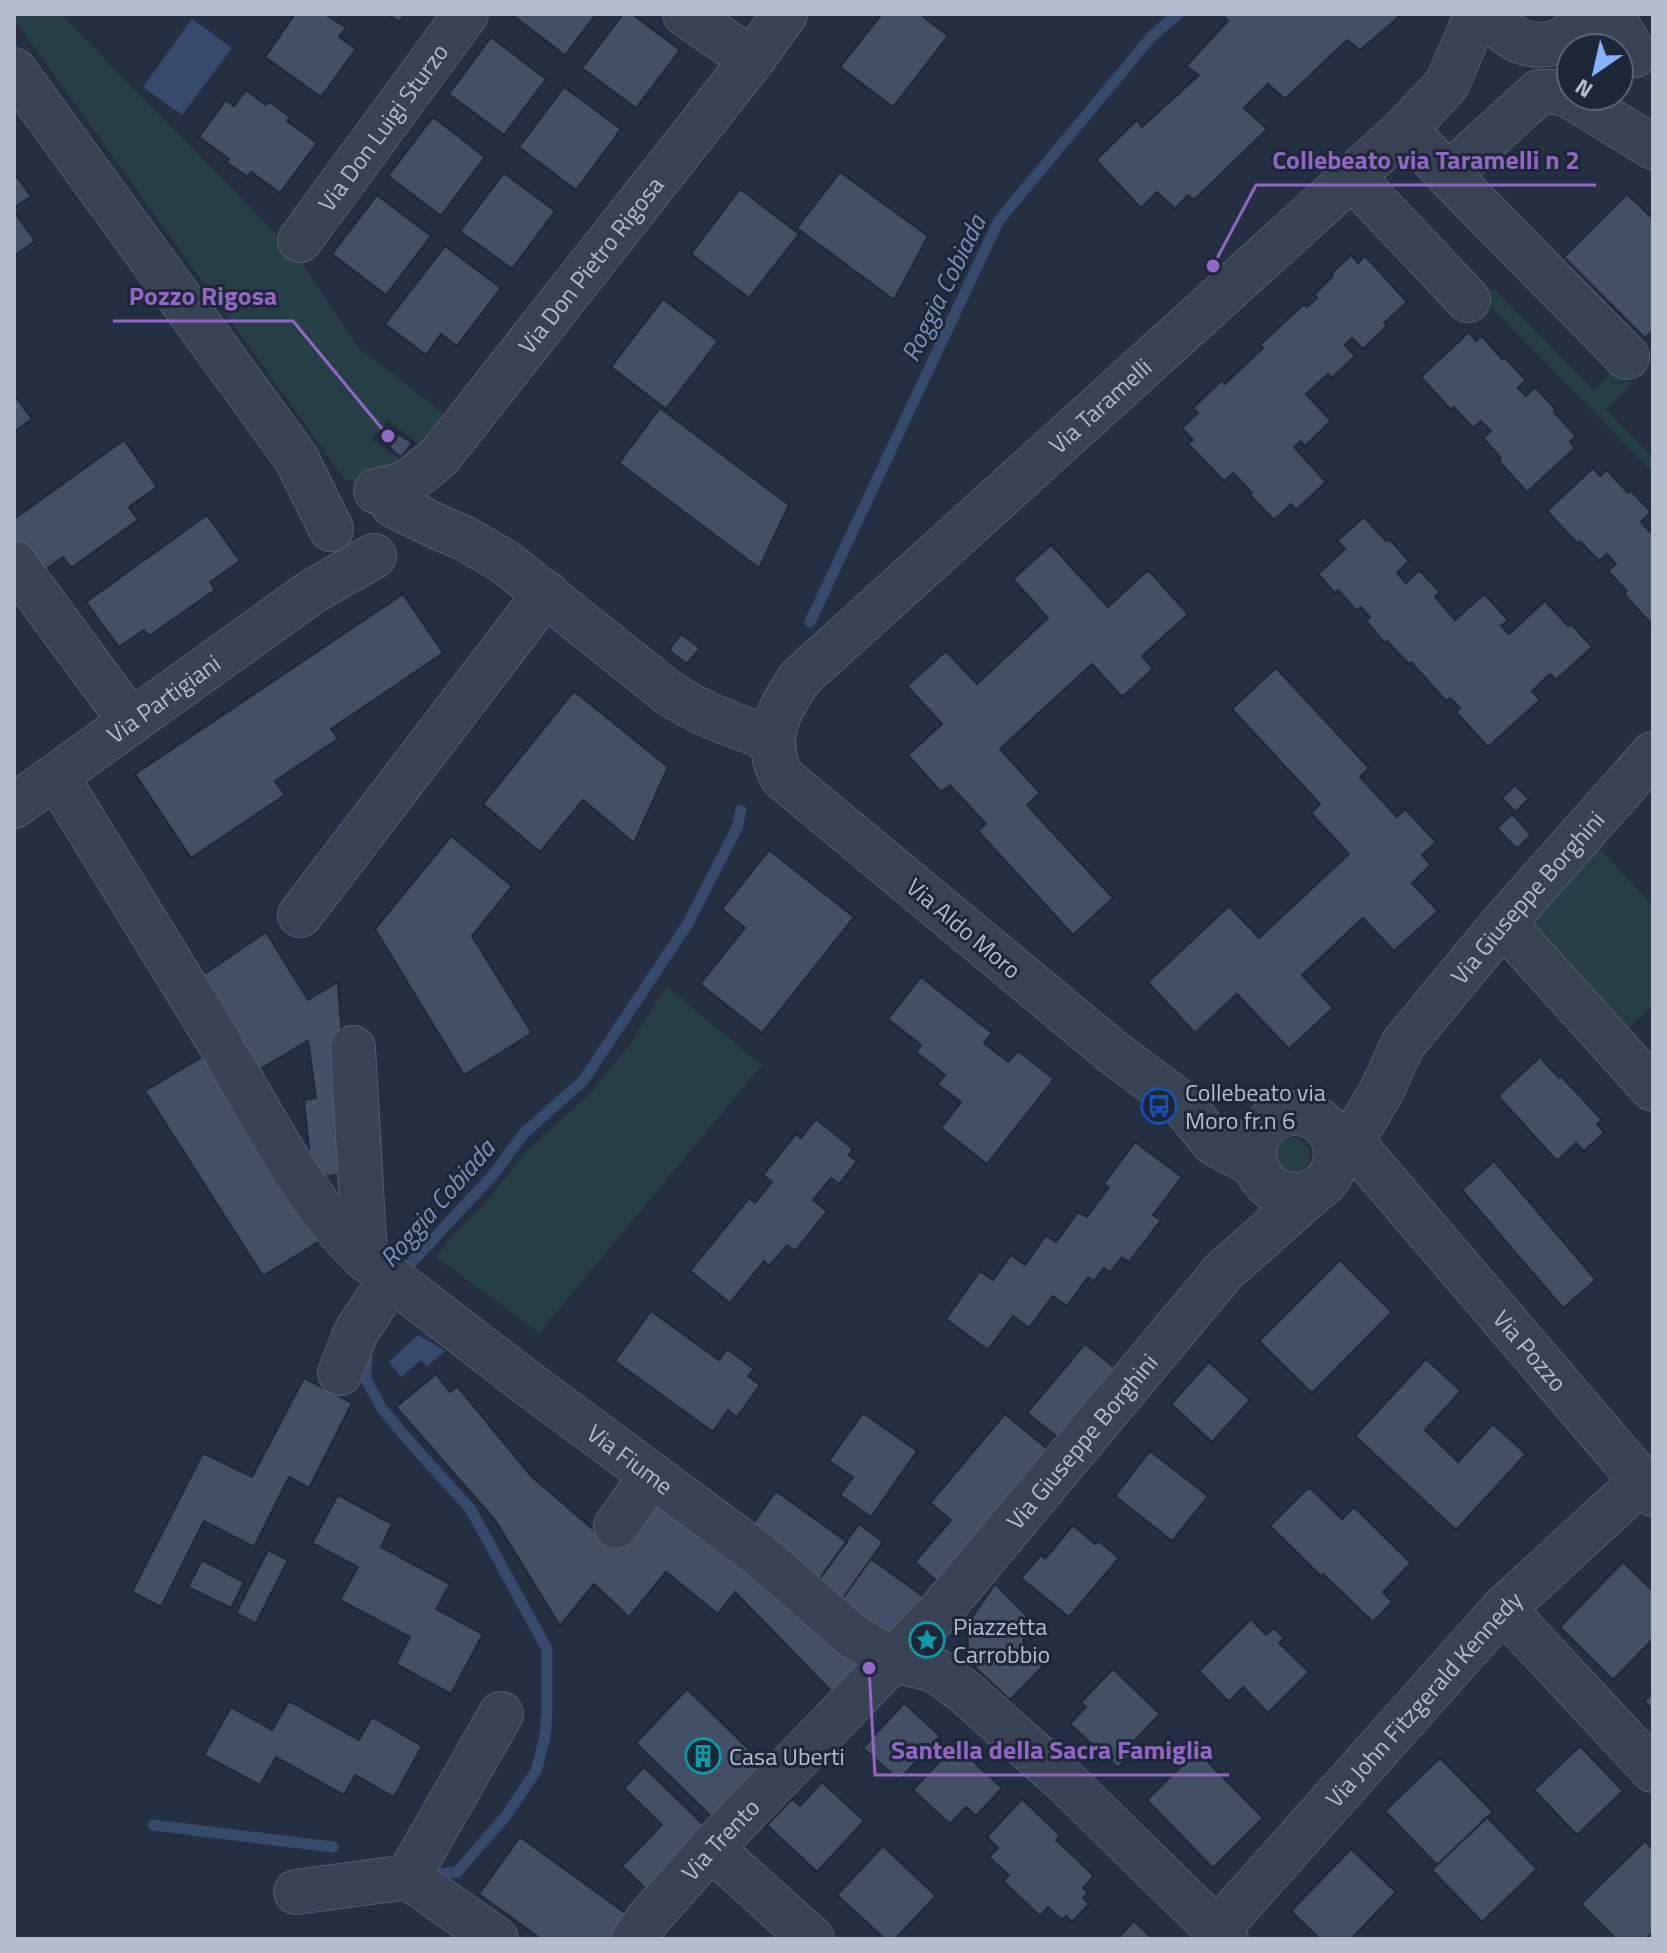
<svg xmlns="http://www.w3.org/2000/svg" width="1667" height="1953" font-family="'Titillium Web',sans-serif">
	<style>
		.green { fill: #263f44 }
		.water { fill: #364a6b }
		.lines { fill: none; stroke-linecap: round; stroke-linejoin: round }
		.stream { stroke: #364a6b; stroke-width: 11 }
		.building { fill: #424f65; stroke: #1f293a; stroke-width: 2 }
		.minor-casing { stroke: #535d6d; stroke-width: 46 }
		.minor { stroke: #384252; stroke-width: 44 }
		.labels { text-anchor: middle; dominant-baseline: central; stroke-width: 6; stroke-linejoin: round; paint-order: stroke }
		.street-label { font-size: 24px; fill: #b5bdcc; stroke: #1d2738 }
		.poi-label { font-size: 24px; fill: #b5bdcc; stroke: #1d2738; text-anchor: start }
		.water-label { font-size: 26px; font-style: italic; fill: #7a91b6; stroke: #1d2738 }
		.leader { fill: none; stroke: #9266c4; stroke-width: 3 }
		.callout-dot { fill: #9266c4; stroke: #1d2738; stroke-width: 3 }
		.callout-label { font-size: 26px; text-anchor: middle; font-weight: bold; fill: #9266c4; stroke: #1d2738; stroke-width: 6; stroke-linejoin: round; paint-order: stroke }
	</style>
	<rect width="100%" height="100%" fill="#242f43"/>
	<path class="green" d="M14 14H61L279 237 303 265 358 347 443 413 420 444 387 420 372 439 403 463 368 482 345 480 14 19Z
		M1493 288 1593 390 1614 370 1630 386 1606 410 1653 458V472L1482 298Z
		M1592 840 1653 906V1005L1625 1031 1527 923Z
		M666 986 762 1065 539 1333 436 1257 452 1236 487 1201 522 1156 591 1092 629 1046Z
		M1276 1155a17 17 0 1 1 34 0a17 17 0 1 1-34 0Z"/>
	<path class="water" d="M192 19 232 48 182 115 143 87Z
		M418 1335 445 1351 427 1366 421 1360 401 1377 389 1362Z"/>
	<g class="lines">
		<path class="stream" d="M810 622 999 220 1152 36 1178 14
			M399 1276 493 1175 524 1133 583 1081 687 925 737 828 741 810
			M367 1354 366 1379 381 1407 402 1433 471 1510 547 1649V1710L545 1737 536 1771 505 1817 457 1872 434 1875
			M153 1825 333 1847"/>
	</g>
	<path class="building" d="M295 14H325L346 28 339 37 356 49 321 97 265 57Z
		M388 14H405L399 22Z
		M511 14H596L565 55Z
		M623 14H632L680 50 636 108 582 68Z
		M882 14H920L948 36 893 107 840 67Z
		M1221 14H1396L1399 17 1360 50 1347 40 1285 99 1268 84 1244 108 1267 129 1194 200 1188 195 1175 209 1157 192 1141 208 1096 160 1137 120 1142 127 1199 75 1186 66 1228 21Z
		M491 37 546 79 504 135 449 94Z
		M564 87 621 129 576 190 519 147Z
		M246 90 266 105 268 101 290 117 287 121 317 143 280 193 251 172 248 177 226 162 229 159 199 137 226 100 234 106Z
		M433 117 485 157 441 216 388 176Z
		M840 172 928 236 894 300 797 228Z
		M14 173 31 196 14 208Z
		M504 173 555 211 512 269 460 231Z
		M740 189 799 234 749 298 691 254Z
		M1627 194 1653 219V330L1645 338 1564 257Z
		M377 195 431 236 386 295 332 254Z
		M14 211 35 241 14 256Z
		M445 246 501 288 457 346 441 334 426 355 385 324Z
		M1351 255 1358 263 1365 256 1407 302 1384 323 1387 326 1363 349 1352 338 1345 345 1355 356 1332 378 1328 374 1306 394 1331 421 1305 446 1301 441 1294 447 1326 482 1296 510 1291 504 1274 520 1250 495 1252 493 1233 473 1224 481 1188 444 1193 440 1182 428 1198 413 1193 408 1222 380 1225 384 1263 348 1260 345 1304 304 1307 307 1317 298 1314 295 1333 276 1331 274Z
		M663 299 718 341 666 409 611 367Z
		M1469 332 1476 341 1482 336 1502 359 1504 357 1526 380 1518 388 1526 396 1535 387 1556 410 1554 412 1576 436 1570 442 1575 448 1527 492 1498 460 1501 458 1483 438 1491 431 1481 421 1473 428 1454 407 1451 410 1421 377Z
		M14 395 32 419 14 432Z
		M660 408 789 505 759 568 619 463Z
		M388 425 399 434 389 447 377 439Z
		M399 434 412 443 401 457 389 447Z
		M124 440 157 487 129 507 138 520 71 568 63 557 35 577 14 547V519Z
		M1593 468 1600 476 1607 470 1628 493 1630 490 1651 512 1641 522 1650 532 1653 530V626L1624 594 1627 591 1608 571 1616 564 1607 554 1599 561 1580 541 1577 543 1547 511Z
		M207 515 240 561 210 582 215 590 149 636 144 630 119 647 86 602Z
		M1364 517 1386 541 1389 539 1409 561 1397 573 1406 583 1419 570 1440 592 1435 597 1455 620 1484 594 1508 620 1501 626 1509 634 1545 601 1568 626 1571 624 1592 647 1556 680 1550 674 1532 691 1540 700 1488 747 1456 712 1460 708 1450 698 1446 701 1411 662 1409 664 1387 641 1385 643 1366 621 1370 617 1361 607 1357 611 1338 590 1335 593 1318 574 1345 549 1337 541Z
		M1051 545 1108 607 1148 570 1188 614 1142 656 1153 669 1122 697 1092 664 1000 749 1040 793 1027 805 1113 898 1073 935 978 831 986 824 950 785 941 792 908 755 942 724 907 686 946 651 977 684 1048 618 1013 579Z
		M403 594 443 653 331 729 338 739 275 781 285 795 191 858 135 774Z
		M681 634 700 648 687 664 669 650Z
		M1276 668 1369 768 1360 777 1397 817 1405 809 1436 842 1422 855 1431 865 1412 883 1438 911 1394 951 1363 918 1302 975 1333 1008 1289 1049 1237 994 1195 1033 1148 982 1229 906 1259 938 1349 854 1311 813 1320 804 1232 709Z
		M574 691 668 767 634 843 583 800 540 852 483 804Z
		M1515 785 1529 799 1515 812 1502 798Z
		M1512 814 1531 835 1517 849 1497 828Z
		M451 836 512 886 472 936 532 1033 464 1075 375 929Z
		M769 850 854 917 762 1033 700 984 745 928 722 909Z
		M266 932 308 1000 338 982 351 1172 312 1179 304 1100 316 1098 308 1041 254 1073 320 1241 263 1276 145 1091 229 1041 193 982Z
		M921 977 992 1033 984 1043 1008 1062 1018 1051 1054 1079 987 1164 941 1128 961 1102 937 1084 945 1075 916 1052 921 1045 888 1019Z
		M1540 1057 1559 1078 1561 1076 1602 1120 1597 1124 1604 1133 1584 1151 1576 1143 1557 1161 1498 1096Z
		M816 1119 853 1149 849 1155 857 1161 839 1184 831 1178 813 1200 827 1211 795 1251 787 1245 769 1266 764 1261 730 1303 690 1271 749 1198 755 1203 772 1182 763 1175 796 1134 801 1138Z
		M1135 1142 1182 1177 1153 1215 1161 1220 1129 1262 1122 1257 1110 1272 1104 1268 1094 1281 1088 1277 1067 1306 1053 1296 1029 1328 1013 1316 988 1350 946 1319 980 1271 993 1280 1011 1255 1025 1265 1046 1235 1056 1242 1078 1212 1087 1217 1109 1187 1104 1184Z
		M1494 1161 1596 1280 1563 1308 1462 1190Z
		M1340 1260 1392 1312 1312 1393 1259 1341Z
		M651 1311 719 1360 727 1349 754 1369 748 1376 760 1385 737 1417 728 1410 713 1432 615 1361Z
		M1085 1344 1118 1370 1060 1439 1027 1413Z
		M1426 1359 1461 1391 1425 1430 1458 1462 1493 1424 1526 1454 1456 1530 1355 1436Z
		M1209 1362 1250 1400 1212 1442 1171 1404Z
		M436 1374 450 1392 457 1386 532 1477 615 1548 654 1498 869 1668 839 1699 735 1592 718 1614 666 1572 629 1617 594 1584 560 1626 495 1520 396 1407Z
		M304 1378 352 1403 309 1488 289 1477 254 1547 204 1521 161 1607 132 1592 203 1453 252 1477Z
		M863 1413 917 1451 871 1517 840 1495 853 1477 829 1461Z
		M1005 1414 1050 1451 939 1583 915 1562 951 1520 930 1503Z
		M1150 1451 1208 1496 1172 1541 1115 1496Z
		M1309 1487 1342 1519 1354 1507 1411 1563 1383 1592 1392 1602 1373 1622 1323 1574 1321 1576 1270 1526Z
		M776 1491 847 1542 812 1589 745 1535Z
		M338 1495 392 1524 381 1547 450 1584 436 1609 483 1634 451 1694 396 1664 410 1637 340 1600 358 1567 312 1543Z
		M859 1524 883 1542 835 1609 812 1589Z
		M1073 1525 1095 1544 1099 1541 1119 1558 1069 1617 1021 1578 1041 1555 1045 1559Z
		M268 1550 288 1560 256 1623 236 1613Z
		M871 1559 927 1599 887 1646 835 1609Z
		M202 1560 244 1582 231 1608 188 1587Z
		M1623 1562 1653 1591V1639L1613 1680 1560 1627Z
		M995 1584 1026 1615 1023 1645 1044 1665 1010 1700 977 1669 969 1656 967 1635 973 1616Z
		M1251 1619 1266 1635 1274 1628 1284 1638 1279 1643 1309 1672 1268 1713 1243 1687 1229 1702 1199 1671Z
		M1113 1669 1160 1714 1132 1743 1137 1748 1118 1768 1070 1724 1086 1707 1081 1702Z
		M687 1689 769 1769 717 1822 636 1743Z
		M1653 1693V1710L1644 1701Z
		M289 1701 359 1740 372 1717 422 1746 394 1797 355 1775 344 1795 276 1757 260 1785 204 1755 231 1707 272 1730Z
		M904 1703 940 1736 899 1780 863 1748Z
		M955 1745 1002 1788 976 1816 966 1807 950 1824 913 1790Z
		M1580 1746 1623 1791 1577 1835 1534 1790Z
		M1197 1751 1263 1818 1213 1868 1147 1800Z
		M1440 1758 1493 1812 1437 1865 1385 1811Z
		M644 1767 709 1830 649 1892 622 1866 662 1825 624 1788Z
		M822 1782 864 1821 817 1872 767 1825 792 1799 800 1806Z
		M1022 1799 1060 1835 1056 1840 1094 1876 1083 1888 1088 1893 1083 1898 1089 1904 1072 1922 1066 1916 1062 1920 1048 1907 1040 1916 1003 1881 1009 1875 989 1857 998 1848 987 1837Z
		M1487 1817 1537 1869 1482 1922 1432 1870Z
		M520 1837 628 1915 610 1939H541L479 1894Z
		M1645 1841 1653 1849V1932L1646 1939H1616L1581 1904Z
		M883 1846 936 1896 895 1939H885L837 1895Z
		M1351 1849 1396 1892 1351 1939H1320L1291 1911Z
		M1134 1921 1153 1939H1117Z"/>
	<g class="lines">
		<defs>
			<g id="minor">
				<path d="M685 14 752 60"/>
				<path d="M1490 14C1515 54 1563 56 1588 14"/>
				<path d="M1611 14 1635 55"/>
				<path d="M14 70 296 458 331 529"/>
				<path d="M1405 129 1448 175 1539 92H1556L1570 96 1653 147"/>
				<path d="M1448 175 1627 357"/>
				<path d="M1352 177 1468 300"/>
				<path id="s1" d="M300 240 466 14"/>
				<path id="s2" d="M376 491 403 485 418 474 439 457 752 60 785 14"/>
				<path d="M393 505 440 528 464 538 505 562 669 693C704 716 734 725 772 739"/>
				<path d="M14 563 131 722"/>
				<path d="M56 776 221 1045"/>
				<path id="s3" d="M14 806 313 591 374 556"/>
				<path d="M300 915 546 593"/>
				<path d="M1503 923 1653 1089"/>
				<path d="M353 1048 365 1258"/>
				<path id="s4" d="M229 1060C270 1128 306 1203 365 1258L526 1382 757 1553 854 1637 894 1660 935 1670 965 1692 1068 1784 1226 1939"/>
				<circle cx="1295" cy="1154" r="41"/>
				<path id="s5" d="M1326 1127 1349 1141 1362 1154 1653 1494"/>
				<path id="s6" d="M1336 1154 1360 1127 1381 1092 1403 1044 1503 923 1653 754"/>
				<path id="s7" d="M1255 1165 1215 1144 1180 1102 1114 1053 782 777C762 739 778 709 801 677L1405 129 1447 84 1477 14"/>
				<path d="M340 1373 356 1332 391 1279"/>
				<path d="M616 1526 652 1475"/>
				<path d="M1503 1609 1653 1770"/>
				<path d="M711 1848 812 1939"/>
				<path d="M296 1892 408 1877"/>
				<path id="s8" d="M1217 1930 1503 1609 1642 1481"/>
				<path d="M496 1939 408 1877 501 1714"/>
				<path id="s9" d="M634 1939 648 1919 711 1848 940 1611 1224 1271 1313 1192"/>
			</g>
		</defs>
		<use href="#minor" class="minor-casing"/>
		<use href="#minor" class="minor"/>
	</g>
	<defs>
		<symbol id="bus-ring" viewBox="-11 -11 22 22"><circle r="9.5" fill="#1d2738" stroke="#1a4fb4" stroke-width="1.5"/><path d="M-5-6H5V4H4V6H2V4H-2V6H-4V4H-5ZM-3.5-4V0h7V-4ZM-3.5 1.2v1.5H-2V1.2ZM2 1.2v1.5H3.5V1.2Z" fill="#1a4fb4"/></symbol>
		<symbol id="sight-ring" viewBox="-11 -11 22 22"><circle r="9.5" fill="#1d2738" stroke="#0f9aa8" stroke-width="1.5"/><path d="M0-6L1.8-2.2L6-1.7L2.9 1.2L3.7 5.4L0 3.3L-3.7 5.4L-2.9 1.2L-6-1.7L-1.8-2.2Z" fill="#0f9aa8"/></symbol>
		<symbol id="building-ring" viewBox="-11 -11 22 22"><circle r="9.5" fill="#1d2738" stroke="#0f9aa8" stroke-width="1.5"/><path d="M-4-6H4V6H1V3H-1V6H-4ZM-2.5-4.3h1.7v1.8h-1.7ZM.8-4.3h1.7v1.8H.8ZM-2.5-1h1.7V.8h-1.7ZM.8-1h1.7V.8H.8Z" fill="#0f9aa8"/></symbol>
	</defs>
	<g fill-rule="evenodd">
		<use href="#bus-ring" x="1139" y="1086" width="40" height="40"/>
		<use href="#sight-ring" x="907" y="1620" width="40" height="40"/>
		<use href="#building-ring" x="683" y="1736" width="40" height="40"/>
	</g>
	<g class="labels">
		<g class="street-label">
			<text stroke="none"><textPath href="#s1" startOffset="140">Via Don Luigi Sturzo</textPath></text>
			<text stroke="none"><textPath href="#s2" startOffset="318">Via Don Pietro Rigosa</textPath></text>
			<text stroke="none"><textPath href="#s7" startOffset="1126">Via Taramelli</textPath></text>
			<text stroke="none"><textPath href="#s3" startOffset="184">Via Partigiani</textPath></text>
			<text stroke="none"><textPath href="#s6" startOffset="322">Via Giuseppe Borghini</textPath></text>
			<text transform="translate(964 928) rotate(40)">Via Aldo Moro</text>
			<text stroke="none"><textPath href="#s5" startOffset="304">Via Pozzo</textPath></text>
			<text stroke="none"><textPath href="#s9" startOffset="670">Via Giuseppe Borghini</textPath></text>
			<text stroke="none"><textPath href="#s4" startOffset="574">Via Fiume</textPath></text>
			<text stroke="none"><textPath href="#s8" startOffset="310">Via John Fitzgerald Kennedy</textPath></text>
			<text stroke="none"><textPath href="#s9" startOffset="132">Via Trento</textPath></text>
		</g>
		<g class="poi-label">
			<text x="1185" y="1092">Collebeato via<tspan x="1185" dy="28">Moro fr.n 6</tspan></text>
			<text x="953" y="1626">Piazzetta<tspan x="953" dy="28">Carrobbio</tspan></text>
			<text x="729" y="1756">Casa Uberti</text>
		</g>
		<g class="water-label">
			<text transform="translate(943 288) rotate(-64)">Roggia Cobiada</text>
			<text transform="translate(437 1203) rotate(-49)">Roggia Cobiada</text>
		</g>
	</g>
	<path class="leader" d="M1213 266L1256 185H1596M388 436L293 321H113M869 1668L875 1775H1229"/>
	<g class="callout-dot">
		<circle cx="1213" cy="266" r="8"/>
		<circle cx="388" cy="436" r="8"/>
		<circle cx="869" cy="1668" r="8"/>
	</g>
	<g class="callout-label">
		<text x="1426" y="169">Collebeato via Taramelli n 2</text>
		<text x="203" y="305">Pozzo Rigosa</text>
		<text x="1052" y="1759">Santella della Sacra Famiglia</text>
	</g>
	<rect width="1667" height="1953" fill="none" stroke="#b5bdcc" stroke-width="32"/>
	<g transform="translate(1595 72) rotate(214)"><circle r="38" fill="#1d2738" stroke="#5a6373" stroke-width="2"/>
	<path d="M0-6L14 30L0 20L-14 30Z" fill="#87b0ff"/>
	<text y="-12" font-size="22" font-weight="bold" text-anchor="middle" fill="#b5bdcc">N</text>
	</g>
</svg>
